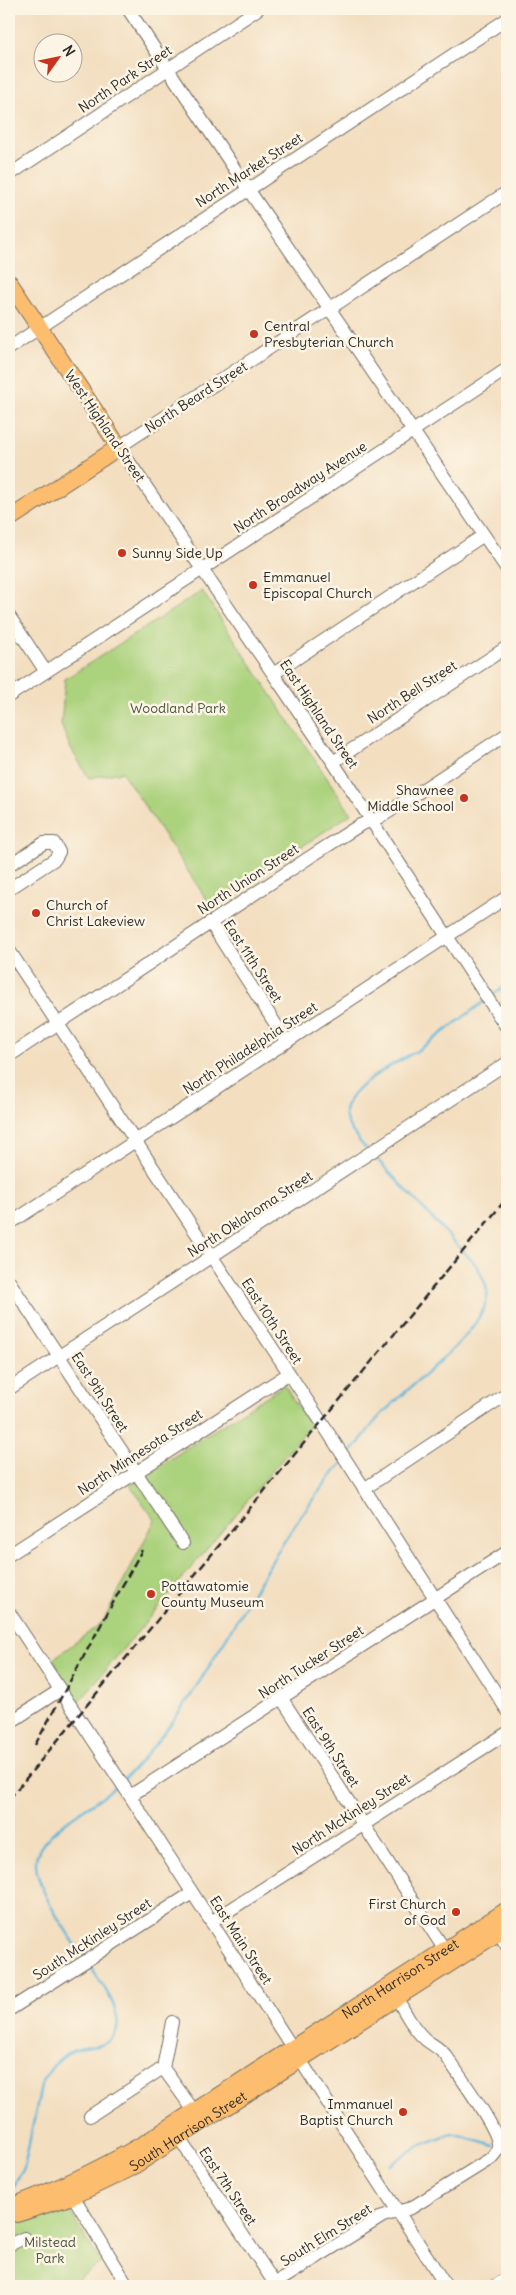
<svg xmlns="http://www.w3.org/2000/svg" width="516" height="2295" font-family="Delius,sans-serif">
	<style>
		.park { fill: #abd27d; stroke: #6b7e54 }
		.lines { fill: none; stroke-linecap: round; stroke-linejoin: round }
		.stream { stroke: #5db6da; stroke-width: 2.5 }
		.minor-casing { stroke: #716a5f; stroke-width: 14 }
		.major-casing { stroke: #716a5f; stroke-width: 18 }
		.minor { stroke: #fff; stroke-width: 12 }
		.major { stroke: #fcbd6e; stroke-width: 16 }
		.rail { stroke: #2b2b2b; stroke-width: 2.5; stroke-dasharray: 8 4; stroke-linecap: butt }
		.poi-dot { fill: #c8321e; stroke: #fcf5e5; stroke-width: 2 }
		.labels { text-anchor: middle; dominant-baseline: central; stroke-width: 5; stroke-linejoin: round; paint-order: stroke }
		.street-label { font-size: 14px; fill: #2b2b2b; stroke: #fcf5e5 }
		.poi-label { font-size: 14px; fill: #2b2b2b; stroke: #fcf5e5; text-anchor: start }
		.park-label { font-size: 14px; fill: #4b5540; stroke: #fcf5e5 }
	</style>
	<rect width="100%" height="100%" fill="#fcf5e5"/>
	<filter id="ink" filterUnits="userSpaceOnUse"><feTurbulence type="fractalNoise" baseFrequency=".02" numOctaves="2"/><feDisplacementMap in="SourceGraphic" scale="10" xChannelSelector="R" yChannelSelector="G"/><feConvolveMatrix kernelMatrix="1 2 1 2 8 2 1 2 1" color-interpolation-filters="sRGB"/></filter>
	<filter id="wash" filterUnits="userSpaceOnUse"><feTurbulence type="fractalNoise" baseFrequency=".0096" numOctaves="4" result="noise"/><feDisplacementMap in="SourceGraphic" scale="20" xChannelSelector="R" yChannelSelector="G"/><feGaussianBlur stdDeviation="1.12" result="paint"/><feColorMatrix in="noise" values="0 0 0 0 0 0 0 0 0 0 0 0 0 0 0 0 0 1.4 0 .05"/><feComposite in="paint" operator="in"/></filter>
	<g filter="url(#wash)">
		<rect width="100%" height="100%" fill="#f3dec0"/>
		<path class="park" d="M202 591 351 814 211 906 122 772 89 778 71 749 61 725 65 679Z
			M284 1385 310 1426 77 1704 53 1659 103 1622 155 1520 130 1485Z
			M66 2206 101 2263 68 2286H9V2224Z"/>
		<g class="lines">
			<path class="stream" d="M490 997 507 985
				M367 1150C359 1141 346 1126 345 1114 344 1088 396 1063 415 1052 439 1037 461 1018 484 1002
				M348 1456C359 1444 368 1429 379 1417 408 1386 475 1340 486 1302 490 1289 483 1278 477 1266L373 1155
				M123 1780C215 1688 257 1559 343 1462
				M84 1957C69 1935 29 1881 37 1855 41 1843 52 1833 61 1826 79 1811 100 1800 117 1785
				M390 2165 416 2147 452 2133 494 2145
				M10 2193 24 2168 41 2086C47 2073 56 2060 68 2053 79 2046 94 2049 105 2043 136 2027 101 1982 88 1964"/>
		</g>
	</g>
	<g filter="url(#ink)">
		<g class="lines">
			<defs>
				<path id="minor" d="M128 9 248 189 507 569
					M9 175 258 9
					M507 192 119 447 333 762 507 1028
					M9 348 507 19
					M9 616 46 672
					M273 674 484 535
					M9 696 507 369
					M333 762 507 647
					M9 865 44 843H54L59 852 55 859 9 889
					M210 922 287 1042
					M9 950 322 1423 507 1710
					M9 1056 310 857 360 825 381 817 507 734
					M9 1224 507 897
					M9 1281 183 1543
					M9 1389 507 1063
					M364 1489 507 1394
					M9 1555 288 1374
					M9 1612 130 1796 446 2286
					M282 1699 450 1958
					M9 1723 60 1690
					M130 1796 507 1552
					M211 1922 507 1733
					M494 1925 507 1946
					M9 2010 192 1893
					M172 2022 163 2068 194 2111 179 2138 275 2284
					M90 2116 163 2068
					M70 2187 73 2196 128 2286
					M9 2245 24 2238
					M271 2286 383 2216 411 2208 490 2159C494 2155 498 2151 498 2145 499 2129 457 2073 447 2057 441 2049 434 2046 426 2040 412 2028 402 2007 393 1991
					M495 2286 507 2278"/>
				<g id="major">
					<path d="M9 282 119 447 9 519"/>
					<path id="s1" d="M9 2207C57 2190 101 2169 145 2143L507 1910"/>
					<path id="s2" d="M17 2214 73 2196 129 2169 507 1927"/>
				</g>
			</defs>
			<use href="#minor" class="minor-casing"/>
			<use href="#major" class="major-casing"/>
			<use href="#minor" class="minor"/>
			<use href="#major" class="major"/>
			<path class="rail" d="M35 1745 142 1550
				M9 1799 507 1198"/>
		</g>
	</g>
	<g class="poi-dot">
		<circle cx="254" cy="334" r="5"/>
		<circle cx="122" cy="553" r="5"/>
		<circle cx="253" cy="585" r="5"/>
		<circle cx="464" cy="798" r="5"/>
		<circle cx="36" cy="913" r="5"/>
		<circle cx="151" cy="1594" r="5"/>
		<circle cx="456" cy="1912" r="5"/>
		<circle cx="403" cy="2112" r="5"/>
	</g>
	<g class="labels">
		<g class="street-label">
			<text transform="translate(125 79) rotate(-34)">North Park Street</text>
			<text transform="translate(249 170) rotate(-33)">North Market Street</text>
			<text transform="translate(196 397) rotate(-33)">North Beard Street</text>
			<text transform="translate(105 426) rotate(56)">West Highland Street</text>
			<text transform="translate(300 487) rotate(-33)">North Broadway Avenue</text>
			<text transform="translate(412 692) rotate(-33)">North Bell Street</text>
			<text transform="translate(319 714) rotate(56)">East Highland Street</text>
			<text transform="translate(248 879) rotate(-33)">North Union Street</text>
			<text transform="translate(253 961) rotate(57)">East 11th Street</text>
			<text transform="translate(250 1048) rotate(-33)">North Philadelphia Street</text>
			<text transform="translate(250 1214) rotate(-33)">North Oklahoma Street</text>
			<text transform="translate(272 1321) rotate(57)">East 10th Street</text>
			<text transform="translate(100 1392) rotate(57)">East 9th Street</text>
			<text transform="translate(140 1452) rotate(-33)">North Minnesota Street</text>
			<text transform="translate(311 1662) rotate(-33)">North Tucker Street</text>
			<text transform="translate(331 1747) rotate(57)">East 9th Street</text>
			<text transform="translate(351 1814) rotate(-33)">North McKinley Street</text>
			<text transform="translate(92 1939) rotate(-33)">South McKinley Street</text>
			<text transform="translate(241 1940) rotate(57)">East Main Street</text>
			<text stroke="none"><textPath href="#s1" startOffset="454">North Harrison Street</textPath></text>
			<text stroke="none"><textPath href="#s2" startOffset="191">South Harrison Street</textPath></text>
			<text transform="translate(228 2186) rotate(56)">East 7th Street</text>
			<text transform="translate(326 2235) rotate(-32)">South Elm Street</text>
		</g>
		<g class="poi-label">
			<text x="264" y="326">Central<tspan x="264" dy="16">Presbyterian Church</tspan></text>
			<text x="132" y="553">Sunny Side Up</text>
			<text x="263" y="577">Emmanuel<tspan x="263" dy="16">Episcopal Church</tspan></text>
			<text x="454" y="790" text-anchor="end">Shawnee<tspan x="454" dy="16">Middle School</tspan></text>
			<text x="46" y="905">Church of<tspan x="46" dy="16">Christ Lakeview</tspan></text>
			<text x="161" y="1586">Pottawatomie<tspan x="161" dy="16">County Museum</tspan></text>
			<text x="446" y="1904" text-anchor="end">First Church<tspan x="446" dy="16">of God</tspan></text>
			<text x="393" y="2104" text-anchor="end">Immanuel<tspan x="393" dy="16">Baptist Church</tspan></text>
		</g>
		<g class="park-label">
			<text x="178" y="708">Woodland Park</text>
			<text x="50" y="2242">Milstead<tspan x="50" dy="16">Park</tspan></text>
		</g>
	</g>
	<rect width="516" height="2295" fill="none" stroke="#fcf5e5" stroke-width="30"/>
	<g transform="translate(58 58) rotate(57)"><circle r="24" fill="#fcf5e5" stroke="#a8a49b"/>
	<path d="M0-4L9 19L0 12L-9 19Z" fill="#c8321e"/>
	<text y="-8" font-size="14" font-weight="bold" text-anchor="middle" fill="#2b2b2b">N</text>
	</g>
</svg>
